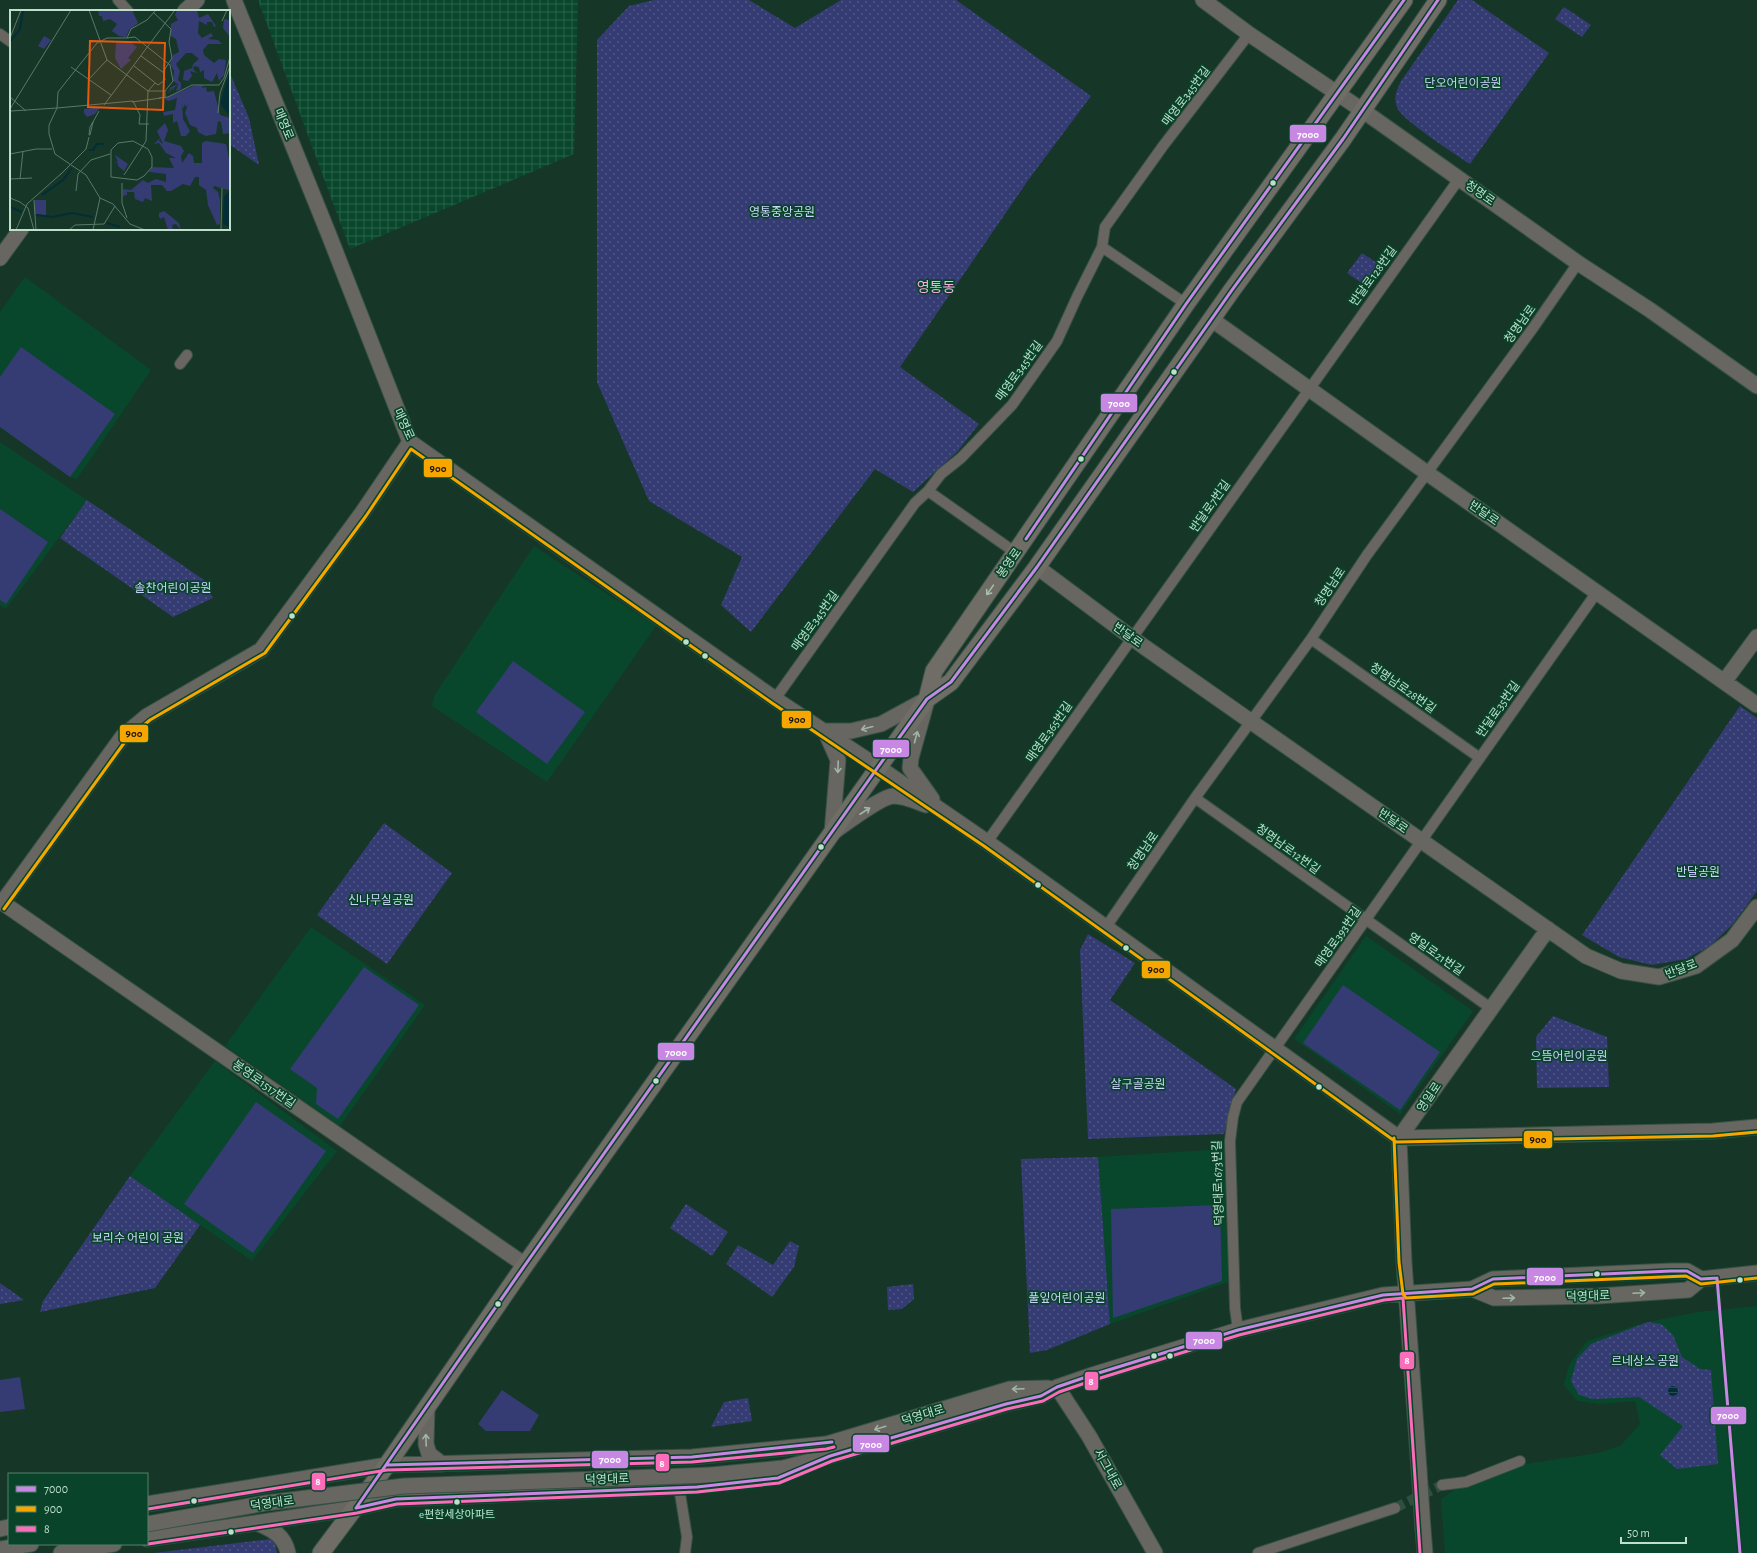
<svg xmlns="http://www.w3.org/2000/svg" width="1757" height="1553" font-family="'Alegreya Sans','Noto Sans KR',sans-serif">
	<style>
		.built { fill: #09472c }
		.industrial { fill: url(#industrial-grid) }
		.green { fill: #353c74 }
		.park { fill: url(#park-dots) }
		.water { fill: url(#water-rules) }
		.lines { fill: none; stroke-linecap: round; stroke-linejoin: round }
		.street-tunnel { stroke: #2f5040; stroke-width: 10; stroke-dasharray: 10 5; stroke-linecap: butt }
		.street-casing { stroke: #375245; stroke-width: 12 }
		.secondary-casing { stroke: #375245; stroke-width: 17 }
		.primary-casing { stroke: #375245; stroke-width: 19 }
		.street { stroke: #696661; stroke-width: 10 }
		.secondary { stroke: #676660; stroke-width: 15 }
		.primary { stroke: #6f6d66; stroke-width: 17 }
		.secondary-bridge-casing { stroke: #375245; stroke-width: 17; stroke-linecap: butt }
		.secondary-bridge { stroke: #676660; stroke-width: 15 }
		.bus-1-casing { stroke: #094329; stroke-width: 6 }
		.bus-2-casing { stroke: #094329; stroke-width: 6 }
		.bus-3-casing { stroke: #094329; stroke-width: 6 }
		.bus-1 { stroke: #c787e3; stroke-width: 3 }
		.bus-2 { stroke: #f7a600; stroke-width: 3 }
		.bus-3 { stroke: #fb6dba; stroke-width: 3 }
		.oneway { stroke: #a6bead }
		.oneway2 { stroke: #a0b5a6 }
		.bus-dot { fill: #bee0cb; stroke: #094329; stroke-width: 1.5 }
		.labels { text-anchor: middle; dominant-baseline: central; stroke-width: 3.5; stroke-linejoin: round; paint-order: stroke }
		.bus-label { font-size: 11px; fill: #bee0cb; stroke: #094329 }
		.park-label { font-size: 12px; fill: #ccd3fe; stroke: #094329 }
		.street-label { font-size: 12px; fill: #bee0cb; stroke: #094329 }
		.quarter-label { font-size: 14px; fill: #f5b0e0; stroke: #094329 }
		.inset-river { fill: none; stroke: #032e36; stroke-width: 2 }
		.inset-road { fill: none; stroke: #597a69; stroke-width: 1 }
		.view { fill: #e8590c; fill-opacity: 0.15; stroke: #e8590c; stroke-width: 2 }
		.inset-edge { fill: none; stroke: #bee0cb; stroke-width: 2 }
		.line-badge { stroke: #094329; stroke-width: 1.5 }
		.badge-label { font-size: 11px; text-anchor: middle; font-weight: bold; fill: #fff }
		.pale-badge-label { font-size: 11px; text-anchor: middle; font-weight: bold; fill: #111 }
	</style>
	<defs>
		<pattern id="industrial-grid" width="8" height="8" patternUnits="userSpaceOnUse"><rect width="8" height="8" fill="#09472c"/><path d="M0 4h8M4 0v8" fill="none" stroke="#2b6149"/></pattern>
		<pattern id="park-dots" width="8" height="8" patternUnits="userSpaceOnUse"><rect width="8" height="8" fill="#353c74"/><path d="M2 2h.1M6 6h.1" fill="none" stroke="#505886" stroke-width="1.8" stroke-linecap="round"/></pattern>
		<pattern id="water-rules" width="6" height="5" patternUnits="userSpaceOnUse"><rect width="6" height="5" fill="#032e36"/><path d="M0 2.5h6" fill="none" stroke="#264c52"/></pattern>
	</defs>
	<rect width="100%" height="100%" fill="#163628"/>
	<path class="built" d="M25 277 151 370 77 479 70 477 0 427V312Z
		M0 442 87 500 6 609 0 605Z
		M534 546 656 626 547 782 432 706 434 696Z
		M311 927 425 1005 340 1126 225 1046Z
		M1366 936 1473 1011 1400 1114 1294 1039Z
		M215 1061 337 1151 252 1261 130 1176Z
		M1224 1149 1228 1282 1110 1324 1098 1157Z
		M1757 1306V1553H1445L1441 1499 1464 1483 1526 1464 1598 1453 1620 1446 1640 1424 1635 1401 1600 1404 1577 1401 1564 1385 1569 1365 1587 1341 1643 1323 1698 1312Z"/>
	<path class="industrial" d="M258 0H578L574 154 350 249Z"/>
	<path class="green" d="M21 347 115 414 70 477 0 427V377Z
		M0 509 48 542 6 604 0 600Z
		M513 661 585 712 547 764 476 712Z
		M364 967 419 1005 338 1119 316 1104 317 1088 290 1069Z
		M1343 985 1440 1052 1400 1110 1303 1043Z
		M256 1102 326 1151 253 1253 184 1204Z
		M1220 1205 1222 1281 1113 1318 1111 1209Z
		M20 1377 25 1409 0 1412V1380Z
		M502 1390 539 1415 530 1431H486L478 1424Z"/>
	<path class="park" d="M654 0H749L795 28 841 0H956L1091 96 1029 179 900 367 979 424 957 452 913 492 875 469 751 632 721 605 742 557 649 501 597 382V40L629 6Z
		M1458 0H1472L1549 53 1470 164C1457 155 1400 119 1397 107 1393 97 1397 90 1401 81Z
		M1564 7 1591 25 1582 37 1555 19Z
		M229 71 249 118 259 165 229 144Z
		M1362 253 1380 265 1366 286 1347 273Z
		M87 500 204 580 213 598 173 617 60 538Z
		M1740 706 1757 718V891L1733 924 1710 946 1686 959 1652 965 1619 957 1582 935Z
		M384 823 452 873 387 964 317 915Z
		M1088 934 1135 963 1110 1000 1236 1089 1224 1134 1088 1139 1080 950Z
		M1553 1016 1607 1037 1609 1087 1537 1088 1536 1037Z
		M1098 1157 1110 1324 1047 1350 1030 1353 1021 1159Z
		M130 1176 200 1225 155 1288 40 1312 43 1301Z
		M686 1204 728 1232 712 1256 670 1228Z
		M790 1241 799 1246 794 1267 772 1297 726 1264 738 1245 773 1265Z
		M0 1283 24 1300 0 1304Z
		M913 1284 914 1299 902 1309 888 1310 887 1287Z
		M1648 1322 1661 1324 1673 1335 1682 1357 1700 1369 1711 1370 1718 1464 1677 1469 1660 1455 1683 1426 1639 1397 1593 1399 1579 1395 1571 1381 1577 1359 1591 1344Z
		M748 1398 752 1421 711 1427 724 1402Z
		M271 1539 275 1543 277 1553H154Z"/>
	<path class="water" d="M1668 1391a5 5 0 1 1 10 0a5 5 0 1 1-10 0Z"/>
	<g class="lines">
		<path class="street-tunnel" d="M1395 1508 1442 1485"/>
		<defs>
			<path id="street" d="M118 0 128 11
				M0 34 11 42
				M1102 247 1186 304
				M180 364 187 355
				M928 491 1016 553
				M1311 639 1480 758
				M775 699 915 503 928 491 941 474 961 458 1012 405 1057 341 1077 297 1102 247 1105 227 1163 146 1249 34
				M1195 798 1492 1009
				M987 842 1459 179
				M1106 927 1195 798 1311 639 1367 555 1533 328 1578 263
				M1238 1330 1235 1308 1230 1141 1233 1117 1237 1102 1597 592
				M1442 1485 1466 1482 1520 1461
				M679 1487 687 1537 685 1553
				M1258 1553 1395 1508"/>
			<path id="secondary" d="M234 0 329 235 410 442 775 699 878 767 987 842 1399 1138 1713 1131 1757 1127
				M1203 0 1249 34 1362 110 1578 263 1650 310 1757 386
				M185 11 197 0
				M0 258 21 229
				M1211 319 1427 473 1757 705
				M1037 567 1143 646 1586 956 1621 971 1659 977 1696 966 1732 940 1757 907
				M1724 682 1757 637
				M926 704 911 758 910 768 932 799
				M835 831C846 823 881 797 893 796 904 796 915 801 926 805
				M832 833 838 760 825 731H851L881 724 927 699
				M0 901 525 1265
				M2 903 123 736 147 716 261 650 362 513 410 442
				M1472 1289 1494 1298 1598 1296 1688 1290 1701 1279
				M1057 1387 1089 1436 1155 1553
				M427 1408 426 1444 429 1454 442 1464
				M817 1447 1010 1389 1048 1388
				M1419 1469 1404 1262 1399 1138 1548 929
				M711 1475 783 1468 830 1456 1006 1404 1041 1396 1057 1387 1092 1375 1238 1330 1383 1295 1472 1289 1493 1279 1671 1271H1687L1701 1279 1757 1273
				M147 1504 387 1465 692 1457 826 1444
				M257 1523C273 1530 284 1535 288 1553
				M0 1529 9 1527
				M1423 1529 1425 1553
				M147 1539 356 1508 396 1499 679 1487 728 1483
				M0 1549 31 1544
				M61 1553 114 1544"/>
			<path id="primary" d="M927 699 934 671 1186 304 1404 0
				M321 1553 387 1465 525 1265 927 699 951 682 1037 567 1232 290 1343 139 1438 0"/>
		</defs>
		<use href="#street" class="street-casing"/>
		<use href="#secondary" class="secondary-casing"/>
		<use href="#primary" class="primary-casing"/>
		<use href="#street" class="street"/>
		<use href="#secondary" class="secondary"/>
		<use href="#primary" class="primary"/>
		<defs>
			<path id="secondary-bridge" d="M1419 1469 1423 1529
				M147 1524 266 1503 404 1486 711 1475"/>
		</defs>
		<use href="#secondary-bridge" class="secondary-bridge-casing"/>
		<use href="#secondary-bridge" class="secondary-bridge"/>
		<defs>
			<path id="bus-1" d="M1026 539 1186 304 1404 0
				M1717 1278 1740 1553
				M387 1465 692 1457 832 1442
				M356 1508 525 1265 878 767 927 699 951 682 1037 567 1232 290 1343 139 1438 0
				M356 1508 396 1499 697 1487 778 1478 830 1456 1006 1404 1041 1396 1057 1387 1092 1375 1238 1330 1383 1295 1472 1289 1493 1279 1671 1271H1687L1701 1279 1717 1278"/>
			<path id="bus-2" d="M4 909 127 739 150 720 265 653 366 516 411 449 772 703 984 846 1396 1142 1713 1136 1757 1132
				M1394 1138 1399 1262 1403 1294 1406 1298 1473 1294 1494 1284 1686 1276 1701 1284 1757 1278"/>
			<path id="bus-3" d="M148 1509 387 1470 692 1462 826 1449 834 1447
				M148 1544 357 1513 397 1504 697 1492 779 1483 832 1461 1007 1409 1043 1401 1059 1392 1094 1380 1239 1335 1384 1300 1403 1298 1420 1553"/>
		</defs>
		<use href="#bus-1" class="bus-1-casing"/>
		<use href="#bus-2" class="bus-2-casing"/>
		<use href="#bus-3" class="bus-3-casing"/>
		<use href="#bus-1" class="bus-1"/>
		<use href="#bus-2" class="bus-2"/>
		<use href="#bus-3" class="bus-3"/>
	</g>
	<defs><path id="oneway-shaft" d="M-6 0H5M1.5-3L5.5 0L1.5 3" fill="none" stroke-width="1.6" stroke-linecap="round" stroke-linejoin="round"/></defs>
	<use class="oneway" href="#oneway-shaft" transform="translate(990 590) rotate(125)"/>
	<g class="oneway2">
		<use href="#oneway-shaft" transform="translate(867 728) rotate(165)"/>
		<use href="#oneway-shaft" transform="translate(916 737) rotate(-75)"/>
		<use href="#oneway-shaft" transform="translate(838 767) rotate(92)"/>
		<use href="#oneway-shaft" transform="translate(865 811) rotate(-33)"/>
		<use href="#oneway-shaft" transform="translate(1639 1293) rotate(-3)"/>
		<use href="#oneway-shaft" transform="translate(1509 1298) rotate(-2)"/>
		<use href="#oneway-shaft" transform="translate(1018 1389) rotate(178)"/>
		<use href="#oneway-shaft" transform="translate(880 1428) rotate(163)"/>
		<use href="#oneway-shaft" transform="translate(426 1440) rotate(-92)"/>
	</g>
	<g class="bus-dot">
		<circle cx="1273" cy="183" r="3.5"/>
		<circle cx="1174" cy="372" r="3.5"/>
		<circle cx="1081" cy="459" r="3.5"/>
		<circle cx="292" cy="616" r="3.5"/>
		<circle cx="686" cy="642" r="3.5"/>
		<circle cx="705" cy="656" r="3.5"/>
		<circle cx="821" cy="847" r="3.5"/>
		<circle cx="1038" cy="885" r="3.5"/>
		<circle cx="1126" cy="948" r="3.5"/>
		<circle cx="656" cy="1081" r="3.5"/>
		<circle cx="1319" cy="1087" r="3.5"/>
		<circle cx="1597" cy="1274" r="3.5"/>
		<circle cx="1740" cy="1280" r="3.5"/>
		<circle cx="498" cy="1304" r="3.5"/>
		<circle cx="1154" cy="1356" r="3.5"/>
		<circle cx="1170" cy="1356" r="3.5"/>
		<circle cx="194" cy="1501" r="3.5"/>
		<circle cx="457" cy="1502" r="3.5"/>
		<circle cx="231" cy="1532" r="3.5"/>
	</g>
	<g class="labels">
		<g class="bus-label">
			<text x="457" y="1514">e편한세상아파트</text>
		</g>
		<g class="park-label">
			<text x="1463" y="83">단오어린이공원</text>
			<text x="782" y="212">영통중앙공원</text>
			<text x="173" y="588">솔찬어린이공원</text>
			<text x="1698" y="872">반달공원</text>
			<text x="381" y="900">신나무실공원</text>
			<text x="1569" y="1056">으뜸어린이공원</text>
			<text x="1138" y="1084">살구골공원</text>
			<text x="138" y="1238">보리수 어린이 공원</text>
			<text x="1067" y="1298">풀잎어린이공원</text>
			<text x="1645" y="1361">르네상스 공원</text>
		</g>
		<g class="street-label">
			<text transform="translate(1186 96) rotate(-53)">매영로345번길</text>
			<text transform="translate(284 124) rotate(68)">매영로</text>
			<text transform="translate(1480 193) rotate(35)">청명로</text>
			<text transform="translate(1373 276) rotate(-54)">반달로128번길</text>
			<text transform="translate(1520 324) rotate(-54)">청명남로</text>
			<text transform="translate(1019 371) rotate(-54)">매영로345번길</text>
			<text transform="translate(404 424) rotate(65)">매영로</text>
			<text transform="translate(1210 506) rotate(-55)">반달로7번길</text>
			<text transform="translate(1484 513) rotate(35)">반달로</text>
			<text transform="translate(1009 563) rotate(-55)">봉영로</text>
			<text transform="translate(1330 587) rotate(-56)">청명남로</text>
			<text transform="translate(815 621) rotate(-54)">매영로345번길</text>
			<text transform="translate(1128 635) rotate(36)">반달로</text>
			<text transform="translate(1403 688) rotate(35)">청명남로28번길</text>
			<text transform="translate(1498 709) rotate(-55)">반달로35번길</text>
			<text transform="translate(1049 732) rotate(-55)">매영로365번길</text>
			<text transform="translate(1393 821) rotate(35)">반달로</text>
			<text transform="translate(1288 849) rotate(36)">청명남로12번길</text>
			<text transform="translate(1143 851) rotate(-55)">청명남로</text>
			<text transform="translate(1338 937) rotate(-55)">매영로393번길</text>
			<text transform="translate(1436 954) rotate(35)">영일로21번길</text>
			<text transform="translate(1681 969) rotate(-21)">반달로</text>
			<text transform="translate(264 1084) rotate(35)">봉영로1517번길</text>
			<text transform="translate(1429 1097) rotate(-56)">영일로</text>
			<text transform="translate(1218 1183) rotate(-92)">덕영대로1673번길</text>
			<text transform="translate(1588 1296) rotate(-2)">덕영대로</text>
			<text transform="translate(923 1415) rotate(-17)">덕영대로</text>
			<text transform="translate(1108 1469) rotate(61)">서그내로</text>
			<text transform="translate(607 1479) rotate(-2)">덕영대로</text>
			<text transform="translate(272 1503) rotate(-8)">덕영대로</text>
		</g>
		<g class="quarter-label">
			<text x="936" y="288">영통동</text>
		</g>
	</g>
	<g transform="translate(10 10)">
		<rect width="220" height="220" fill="#163628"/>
		<path d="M167 0H187L189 8 198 4 206 16 204 17 202 12H197V15L189 11 188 23 192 28 201 23 203 26 198 29 208 30 212 34H198L193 40 194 45 204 53 209 49 216 50 214 65 209 71 207 63 202 72 194 68V60L190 62 189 57 184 56 183 59 187 63 180 61 182 66 178 71 173 70 174 61 182 58 183 54 189 49 182 43H176L166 54 170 61 168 70 171 73V79L166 81 168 74 164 78V82L163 78 158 83 161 77 168 74 163 71 164 61 160 54 163 45 169 42 166 29 161 26V14L168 10 165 5ZM214 9 220 10V27L213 18ZM193 75 192 78 196 77 197 82 204 81 210 105 220 108V123L213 124 211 112 208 111 206 124 196 126 188 122 187 118 180 115 175 103 178 94 176 97 175 94 173 99 172 93 173 109 180 121 176 126H171L167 111 163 113V104L154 106 153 102 165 100 167 88 159 91 154 89 183 76ZM155 113 158 120 154 131 171 136 174 141 171 146 172 153 179 143 183 146 184 153H192V133L196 131 216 134 220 153V178L218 180 204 176 203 178 208 182 210 190V214L207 215 198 195 196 180 189 175V167H185L180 176 173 174 161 181H157L152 175H141L142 191 135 188 133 192 125 189 124 182H117V185L113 186V179L121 180 133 170 138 173 146 169 156 172V164L139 162 142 157 164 158 159 148H166L156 143 149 133 144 134 150 128 149 131 153 134 147 121ZM154 201 169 213 171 220 166 214 162 215 163 220H158L154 207 151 209 149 207V203Z" fill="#353c74"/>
		<path d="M88 0H125L123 2 128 13 119 20 116 27 109 26 102 21 107 14 100 9 93 11 92 6H89ZM34 26 41 30 34 39 28 36ZM111 31 114 33 119 31 127 37 118 48 121 50 111 59 105 48 106 33ZM90 97 85 104 77 107 74 103V99ZM105 145 118 154 114 161 108 156V153H104L108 152ZM25 190H36V205L25 204Z" fill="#353c74"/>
		<path d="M220 60V106L210 94ZM220 180V217L213 214 214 187Z" fill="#032e36"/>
		<path class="inset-river" d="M0 32 10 19 13 0M79 140H83L87 134H94M32 185 53 170 62 158M0 197 12 202M26 205 42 207 62 203 83 207M97 213 110 217"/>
		<path class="inset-road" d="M79 0 97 50 138 81H155M143 2 161 19 159 32 162 48 153 62M212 11 217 0M0 28 11 0M117 28 125 27 160 55 163 71 155 81V88M124 56 148 75 155 70 154 63 131 46M61 57 101 85M79 69 97 50M0 87 16 101M149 88 158 87 182 75H209L214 68 220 47M123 91 130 105 129 114H139M122 92 151 88M94 95 165 0M0 99 61 0M1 101 47 98 48 82 87 33 97 28H117L121 19 137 10 146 0M208 103 210 83 220 56M83 112 80 125H79L80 117ZM82 114 89 101M123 131 138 139 142 147V157L134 166 127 170 101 167V140L108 133ZM0 144 26 139H42M68 164 81 150 100 144M50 165 76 139 79 127M114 165 136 131 138 81 145 73M0 169 22 168M10 169 13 141M112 173V193L117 208M66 181 68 164M0 188 10 192 18 198 24 220M90 188 76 165 45 144 39 124V115L47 98 123 91M90 188 103 194 120 214 135 220M24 190 26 220M6 220 17 194 53 162M59 220 65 215 94 214 105 196M83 220 90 188M211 220 212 178"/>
		<path class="view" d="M80 31 155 33 153 100 78 97Z"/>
		<rect width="220" height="220" class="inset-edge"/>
	</g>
	<g class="line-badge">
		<rect x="1289" y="124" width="38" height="19" rx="4" fill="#c787e3"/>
		<rect x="1100" y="393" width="38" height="20" rx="4" fill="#c787e3"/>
		<rect x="423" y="458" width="30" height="20" rx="4" fill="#f7a600"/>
		<rect x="781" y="710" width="31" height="19" rx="4" fill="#f7a600"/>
		<rect x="119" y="724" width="30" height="19" rx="4" fill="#f7a600"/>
		<rect x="872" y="739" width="38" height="19" rx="4" fill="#c787e3"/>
		<rect x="1141" y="960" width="30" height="19" rx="4" fill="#f7a600"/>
		<rect x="657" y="1042" width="38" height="19" rx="4" fill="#c787e3"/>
		<rect x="1523" y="1130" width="30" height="19" rx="4" fill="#f7a600"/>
		<rect x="1526" y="1267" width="38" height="19" rx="4" fill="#c787e3"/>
		<rect x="1185" y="1331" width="38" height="19" rx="4" fill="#c787e3"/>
		<rect x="1399" y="1351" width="16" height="19" rx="4" fill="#fb6dba"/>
		<rect x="1084" y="1371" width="15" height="20" rx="4" fill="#fb6dba"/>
		<rect x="1710" y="1406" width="37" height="19" rx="4" fill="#c787e3"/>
		<rect x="852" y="1434" width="38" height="19" rx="4" fill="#c787e3"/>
		<rect x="591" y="1450" width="38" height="19" rx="4" fill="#c787e3"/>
		<rect x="655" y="1453" width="15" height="19" rx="4" fill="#fb6dba"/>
		<rect x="311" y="1472" width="15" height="19" rx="4" fill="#fb6dba"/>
	</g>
	<g class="badge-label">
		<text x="1308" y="138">7000</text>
		<text x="1119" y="407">7000</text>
		<text x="891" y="753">7000</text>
		<text x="676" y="1056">7000</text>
		<text x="1545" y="1281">7000</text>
		<text x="1204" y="1344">7000</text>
		<text x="1407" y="1364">8</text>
		<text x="1091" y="1385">8</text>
		<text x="1728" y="1419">7000</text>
		<text x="871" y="1448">7000</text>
		<text x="610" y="1463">7000</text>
		<text x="662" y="1467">8</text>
		<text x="318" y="1485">8</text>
	</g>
	<g class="pale-badge-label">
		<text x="438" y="472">900</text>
		<text x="797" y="723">900</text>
		<text x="134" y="737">900</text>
		<text x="1156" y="973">900</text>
		<text x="1538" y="1143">900</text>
	</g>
	<rect x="8" y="1473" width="140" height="72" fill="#094329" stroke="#51826a"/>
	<rect x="16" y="1486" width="20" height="6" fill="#c787e3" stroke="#51826a"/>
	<text x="44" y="1493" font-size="12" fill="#bee0cb">7000</text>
	<rect x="16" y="1506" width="20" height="6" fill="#f7a600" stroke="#51826a"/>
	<text x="44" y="1513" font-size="12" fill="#bee0cb">900</text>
	<rect x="16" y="1526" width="20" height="6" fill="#fb6dba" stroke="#51826a"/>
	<text x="44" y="1533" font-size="12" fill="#bee0cb">8</text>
	<path d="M1621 1537v6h65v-6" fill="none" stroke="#bee0cb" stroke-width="2"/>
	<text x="1627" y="1537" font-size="12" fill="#bee0cb" stroke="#094329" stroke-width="3" paint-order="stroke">50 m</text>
</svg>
